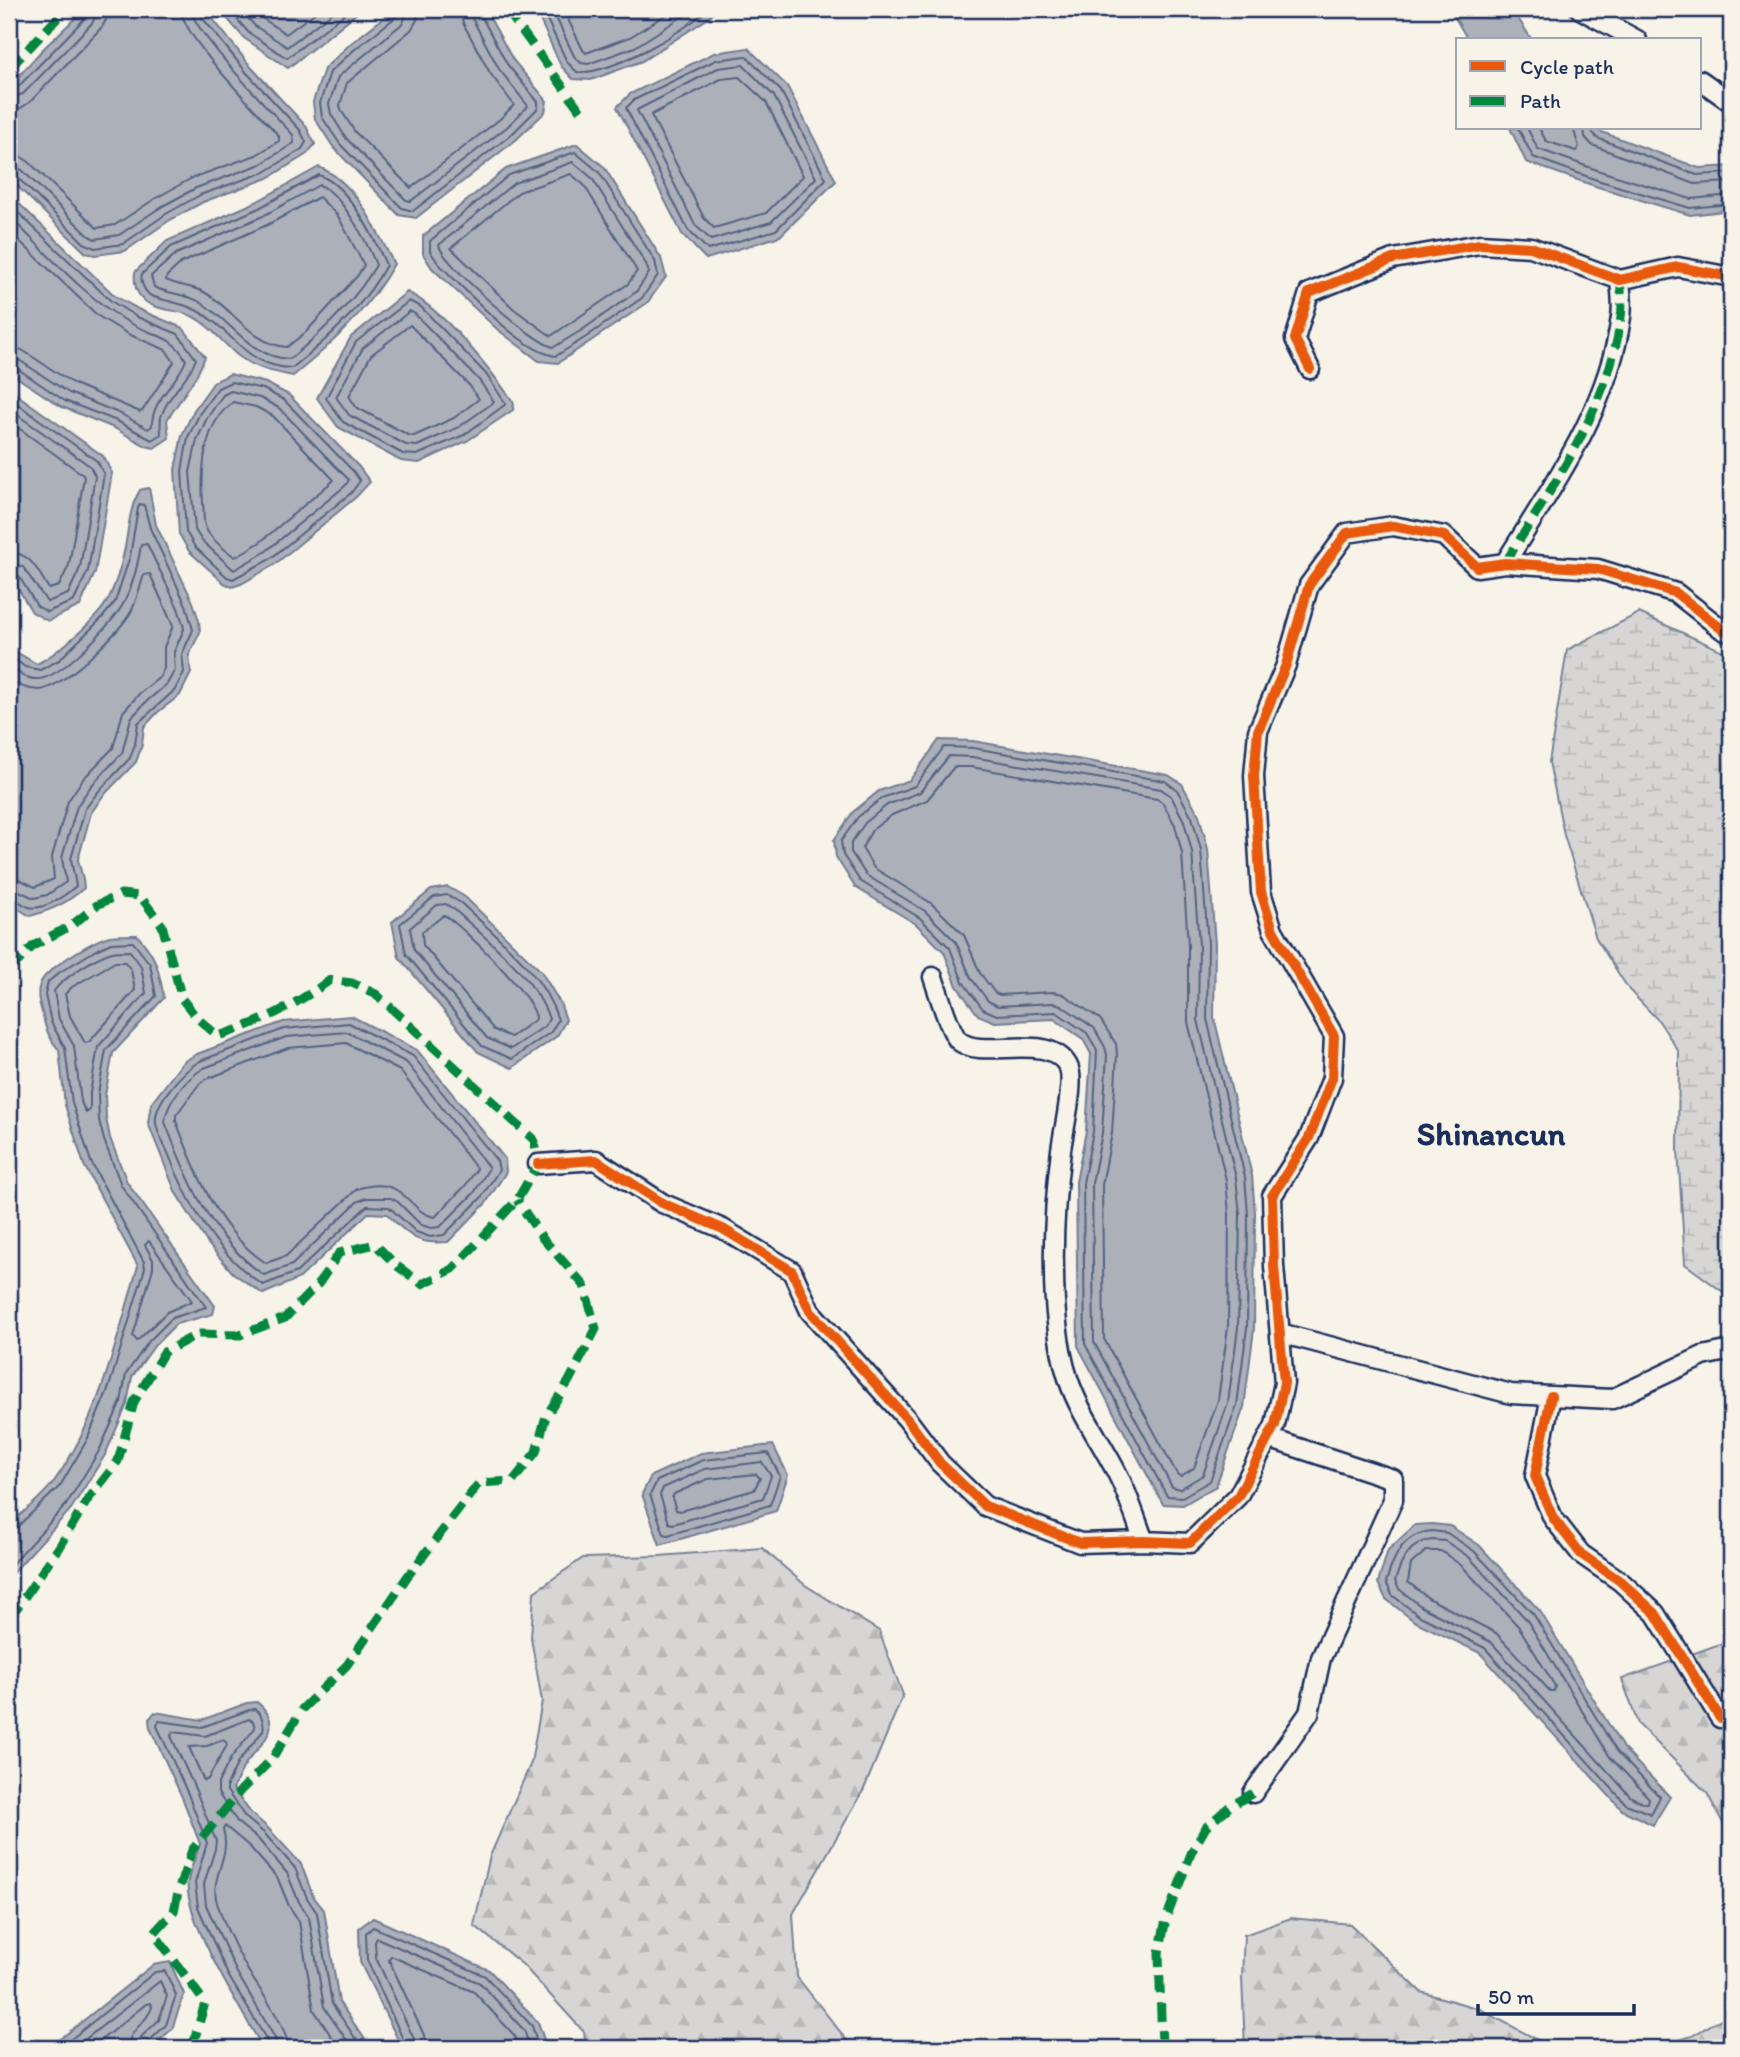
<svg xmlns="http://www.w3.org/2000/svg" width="1740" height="2057" font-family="Itim,sans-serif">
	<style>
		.forest { fill: url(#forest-firs); stroke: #798299; stroke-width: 2 }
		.wetland { fill: url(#wetland-marsh); stroke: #798299; stroke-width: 2 }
		.water { fill: #acb0b9; stroke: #727c95; stroke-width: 2 }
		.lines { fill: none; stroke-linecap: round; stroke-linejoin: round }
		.shore { stroke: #556382; stroke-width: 2 }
		.minor-casing { stroke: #1b2f5e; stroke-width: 23 }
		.minor { stroke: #f7f3e8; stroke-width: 18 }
		.quiet { stroke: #00873e; stroke-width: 9; stroke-dasharray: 18 9; stroke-linecap: butt }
		.cycleway-casing { stroke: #f7f3e8; stroke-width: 15 }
		.cycleway { stroke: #e8590c; stroke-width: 10 }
		.labels { text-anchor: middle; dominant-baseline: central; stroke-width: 5; stroke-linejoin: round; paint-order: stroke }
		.quarter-label { font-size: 33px; font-weight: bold; fill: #1b2f5e; stroke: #f7f3e8 }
	</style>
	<defs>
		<pattern id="forest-firs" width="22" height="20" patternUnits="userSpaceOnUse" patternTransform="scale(1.75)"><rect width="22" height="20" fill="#d7d6d4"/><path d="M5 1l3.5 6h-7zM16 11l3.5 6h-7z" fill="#b8b8b8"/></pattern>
		<pattern id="wetland-marsh" width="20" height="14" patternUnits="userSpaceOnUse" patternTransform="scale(1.75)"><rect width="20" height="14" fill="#d7d6d4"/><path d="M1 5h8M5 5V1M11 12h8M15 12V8" fill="none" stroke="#b8b8b8"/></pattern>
	</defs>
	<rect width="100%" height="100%" fill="#f7f3e8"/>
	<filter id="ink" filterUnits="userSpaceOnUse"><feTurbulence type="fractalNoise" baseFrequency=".0143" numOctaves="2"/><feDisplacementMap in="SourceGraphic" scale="14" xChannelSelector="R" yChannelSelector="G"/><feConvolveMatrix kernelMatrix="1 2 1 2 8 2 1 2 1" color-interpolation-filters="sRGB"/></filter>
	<g filter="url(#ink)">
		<path class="forest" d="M762 1548 805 1585 879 1631 903 1695 864 1789 793 1914 797 1977 853 2048H586L584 2032 522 1964 474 1925 490 1856 531 1763 542 1701 531 1638 534 1592 583 1558 659 1556Z
			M1731 1640V1838L1707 1793 1638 1724 1622 1679Z
			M1291 1918 1350 1924 1421 1992 1480 2009 1545 2044 1562 2048H1245L1242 1977 1244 1935Z
			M1731 2013V2048H1654L1692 2036Z"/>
		<path class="wetland" d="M1639 613 1731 655 1730 1297 1685 1264 1678 1149 1679 1052 1659 1021 1629 990 1596 938 1564 835 1549 762 1567 650Z"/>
		<path class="water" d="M85 9H205L252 68 306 126 315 144 307 154 268 178 203 202 170 220 125 251 95 255 86 253 9 178V87L42 50Z
			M219 9H362L288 68 244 38Z
			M395 9H485L513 60 547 101 545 112 517 139 416 218 399 215 334 148 315 119 313 102 324 69 350 44Z
			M535 9H718L707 19 642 61 591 80 573 79 561 66Z
			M1450 9H1512L1532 40H1468Z
			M748 48 787 86 836 181 780 236 706 259 682 234 617 107 630 94 714 53Z
			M1510 128H1591L1699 168 1731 166V210L1690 215 1595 186 1526 162Z
			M577 144 604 167 661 258 666 277 647 303 558 363 539 361 497 329 432 268 423 254V236L506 169Z
			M319 167C358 184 375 228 394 264 369 308 332 345 293 376 273 372 253 368 237 355 222 342 210 325 192 316 178 309 151 311 141 297 135 290 134 280 135 272L167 241 256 202Z
			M9 194 115 296 140 310 183 328 205 357 197 375 167 420 169 438 154 448 146 446 114 428 62 407 9 372Z
			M407 292C444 310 490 369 514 403L513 410 467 441 419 463 401 461 338 427 317 398 351 337Z
			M230 374 266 383 289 395 359 467 370 482 356 497 274 565 241 584 232 587 224 583 189 551 179 534 175 470 182 435 194 410 214 382Z
			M9 389 103 456 112 473 95 573 80 606 48 621 32 612 9 573Z
			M149 488 156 525 193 602 199 621 200 632 189 655 191 673 180 695 158 712 144 727 142 745 136 762 103 796 91 813 78 860 83 879 84 888C67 903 52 910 30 916L9 903V634L13 650 37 664C58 653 98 619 109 598 115 585 121 566 124 552 129 530 128 510 140 490Z
			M939 740 973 741 1168 775 1182 784 1199 815 1208 849 1215 944 1214 1017 1252 1176 1255 1213 1254 1329 1244 1407 1216 1486 1183 1505 1163 1504 1078 1346 1076 1182 1086 1131 1091 1054 1083 1039 1054 1019 995 1022 978 1015 957 986 944 952 916 924 855 887 836 857 834 840 853 812 879 791 910 780Z
			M448 887 465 897 541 971 560 1003 566 1020 557 1036 512 1068 478 1052 399 957 392 922 431 890Z
			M137 935C158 959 158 968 164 998L113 1053 105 1095 106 1118 110 1138 127 1182 215 1306 213 1314 176 1324 155 1345 132 1377 127 1404 105 1455 71 1509 9 1577V1525C24 1511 43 1497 55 1480 100 1418 117 1338 138 1266L84 1165 65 1105 59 1050C50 1040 45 1028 43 1016 40 1005 36 995 40 984 45 969 94 940 110 936 119 935 128 935 137 935Z
			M351 1016 417 1050 505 1159 506 1172 486 1203 448 1242C415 1245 409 1235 387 1214L368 1213 300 1278 263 1294 233 1273 208 1244 176 1193 148 1123 151 1104 183 1062 197 1054 283 1022Z
			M773 1445 788 1475 776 1511 660 1545 642 1494 651 1476 701 1453Z
			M1432 1524 1450 1526 1479 1545 1540 1611 1623 1748 1670 1797 1653 1825 1622 1810 1480 1653 1414 1621 1386 1599 1378 1583 1388 1550 1415 1525Z
			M257 1702C286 1726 262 1742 246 1763 241 1771 237 1780 233 1789L251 1813 268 1828 301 1864 313 1896 324 1910 339 2002 371 2048H263C244 2015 182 1916 188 1881 190 1868 196 1856 200 1844L182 1797 150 1728 149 1719 155 1712 202 1720 247 1703Z
			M373 1918 489 1970 538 2022 547 2048H402L360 1962 359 1928Z
			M170 1962 184 1994 172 2029 151 2048H49L153 1965Z"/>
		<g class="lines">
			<path class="shore" d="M228 9 249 33 287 58 351 9
				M240 9 255 26 287 47 337 9
				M254 9 262 18 286 34 320 9
				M399 9 396 17 355 49 330 72 320 103 322 117 340 144 402 208 413 211 512 134 538 108V102L507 64 480 14 479 9
				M408 9 403 23 338 77 329 104 331 114 346 138 406 200 411 201 507 127 528 106 499 69 472 18 471 9
				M418 9 417 20 411 30 347 83 340 105 341 110 355 132 411 188 500 119 514 105 490 73 463 23 460 9
				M542 9 567 62 577 72C610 75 684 32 708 9
				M552 9 574 56 581 63 588 64 635 47 694 9
				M563 9 583 50 586 53 630 37 675 9
				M746 56 781 91 826 179 776 230 708 250 688 230 626 108 634 100 716 60Z
				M743 65 774 96 816 178 771 222 711 240 695 225 637 110 718 68Z
				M739 77 766 102 803 176 766 213 714 228 704 218 651 115 721 79Z
				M9 90 17 88 87 16 89 9
				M9 99 23 94 93 22 98 9
				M9 110 21 108 30 102 102 27 107 18 108 9
				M1518 128 1533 157 1597 180 1690 208 1731 204
				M1527 128 1538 149 1600 171 1691 199 1731 195
				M1539 128 1546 141 1576 151 1579 147 1573 128
				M1584 128 1585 137 1592 145 1695 184 1731 182
				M1592 128 1593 133 1597 138 1697 175 1731 173
				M575 152 599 172 655 261 658 275 642 298 586 337 556 356C520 351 465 289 438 263L430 251V241L509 175Z
				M9 155 20 156 29 162 97 228 115 225 156 198 192 178 256 155 279 141V136C258 112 182 37 181 9
				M573 162 592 178 646 264 649 273 636 292 582 330 554 347C534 344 442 263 439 245L514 183Z
				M9 165 22 170 89 236 95 239 119 235 161 207 196 188 261 164 294 143 293 135C274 114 192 31 191 9
				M9 174 16 176 84 243 95 248 123 244 166 214 200 195 265 172 302 149 306 142 300 130 247 73 201 16 200 9
				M571 174 584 185 637 271 628 284 551 336 514 309 451 248 519 192Z
				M319 175C349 186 374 237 386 265 366 304 326 341 292 368 243 367 232 327 194 309 181 303 165 301 151 296 144 291 140 282 142 274L171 247 259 208Z
				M319 185C341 192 368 244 376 265 357 299 320 334 290 359 250 358 231 320 200 302 186 294 168 294 154 287L151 276 176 254 263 216Z
				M319 197 338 216 364 265 358 275 306 332 287 347C252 345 233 308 204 292 192 286 178 286 166 280L167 276 181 263 267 225Z
				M9 204 111 301 137 317 178 334 196 359C188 380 167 396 161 417 160 423 161 429 161 434L152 440 117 421 65 401 15 367 9 366
				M9 216C46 252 85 298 130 323 153 336 173 335 186 360 177 384 151 400 152 426L148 429 121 414 69 393 19 360 9 358
				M9 231 98 316 128 334 166 350 174 362 143 410 140 412 74 384 22 350 9 347
				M409 301 421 307 486 374 506 404 464 435 417 455 403 454 343 422 326 398 356 342Z
				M410 311 415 314 479 380 494 402 459 427 417 446 406 445 349 415 336 397 363 348Z
				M410 325 470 386 479 399 454 418 414 436 408 435 356 407 349 396 371 355Z
				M231 382 263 389 284 400 353 471 360 481 351 493 270 559 233 579 227 577 195 547 186 532 182 471 188 437 200 413 218 388Z
				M231 391 260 398 279 408 349 480 345 486 265 552 234 570 202 541 195 530 190 472 197 440 207 418 223 395Z
				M9 398 97 461 104 474 88 571 74 601 47 612 37 606 17 573 9 571
				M233 402 256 407 273 416 334 480 259 543 235 557C226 551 208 537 205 526 203 519 204 510 203 504 201 471 203 423 233 402Z
				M9 409 90 466 95 476 80 568 68 594 47 602 23 567 9 562
				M9 421 82 474 84 477 69 565 59 586 49 589C38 572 32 553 9 552
				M9 655 25 667 40 670 59 660 102 618 115 602 130 556 138 508 140 504 144 505 150 528 186 605 193 630 182 654 184 672 175 690 138 723 135 744 130 758 98 792 85 809 71 859 76 886C66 895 44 911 29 907 22 905 17 898 9 897
				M9 666C17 672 27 680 38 679 60 679 111 625 122 606 132 589 138 564 141 545L147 544 178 608 183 624 184 629 174 652 175 670 167 684 147 701 131 718 122 753 91 786 77 806 62 858 66 882 47 895 34 898 17 890 9 888
				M9 679C17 685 28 690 39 690 63 688 121 632 132 610 137 599 140 586 144 575L150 574 173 626 164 647V668L160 677 140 693 123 712 113 748 83 779 68 801 52 857 54 879 35 887 19 879 9 878
				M944 747 973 748 1165 781 1177 790 1192 817 1201 850 1208 944 1207 1019 1245 1177 1248 1214 1247 1328 1237 1405 1210 1481 1182 1497 1167 1496 1085 1344 1083 1183 1093 1132 1097 1050 1087 1033 1056 1012 997 1015 983 1009 963 982 950 948 920 918 860 881 843 855 841 841 858 817 882 798 915 786Z
				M949 756 972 757 1161 789 1171 796 1184 821 1192 852 1199 945 1198 1020 1236 1178 1240 1214 1238 1328 1228 1403 1203 1475 1180 1489 1172 1487 1094 1342 1092 1183 1102 1133 1107 1055 1105 1047 1094 1028 1061 1005 1053 1003 998 1006 988 1001 971 978 956 942 925 911 866 875 851 852V843L865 823 887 805 920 792Z
				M954 767H971L1157 799 1163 803 1175 825 1182 853 1188 945V1022L1226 1180 1229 1214 1228 1327 1218 1400 1194 1468 1181 1476 1177 1474 1104 1339 1102 1185 1112 1133 1117 1055 1116 1044 1100 1019 1063 994 1053 992 1000 995 995 993 980 973 964 935 931 903 874 868 862 848 872 830 892 815 927 800Z
				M447 895 461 903C496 937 543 971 558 1020L551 1032 512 1059 482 1046 406 954 400 924 434 897Z
				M446 904 455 910C487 940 535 976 549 1019L545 1026 511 1049 487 1038 414 950 410 928 437 905Z
				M444 915C463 926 537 1000 536 1019L511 1037 494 1030 423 945 422 932Z
				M130 951 141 966 146 993 98 1047 90 1093V1110L86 1113 81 1102 74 1046 59 1019 54 991C63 978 97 956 112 952 118 951 124 951 130 951Z
				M115 962H125L131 970 135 990 89 1042 85 1043 70 1016 65 994 72 987Z
				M349 1023 413 1056 497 1161 499 1170 481 1198 444 1235 430 1237 416 1232 389 1207 367 1206 297 1272 263 1285C215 1253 189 1205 168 1153 164 1144 157 1133 156 1123 153 1103 184 1070 200 1061L284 1029Z
				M347 1032 407 1063 489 1168 474 1193 440 1227 431 1228 421 1225 398 1202 391 1198H366L357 1202 292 1265 264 1275C211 1239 187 1179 165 1122 166 1102 187 1078 204 1068L286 1037Z
				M346 1043 400 1071 477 1169 465 1186 435 1217C407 1213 407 1173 357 1189L286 1256 266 1263C217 1231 196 1172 176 1121V1115L200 1083 209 1078 288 1048Z
				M149 1241 192 1301 167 1312 137 1341 133 1336 153 1268V1260L145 1245Z
				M768 1453 780 1476 770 1505 668 1535 664 1534 650 1495 657 1481 703 1460Z
				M762 1462 771 1476 763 1498 673 1524 669 1523 660 1495 663 1488 705 1469Z
				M756 1474 760 1478 754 1490 680 1511 676 1510 672 1498 674 1494 708 1479Z
				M9 1529 16 1528 60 1486 87 1440 109 1387 145 1268 144 1262 91 1162 72 1103 65 1048 51 1022 45 995 48 982 60 972 96 950 111 943 133 942 150 964 156 996 106 1050 98 1094 99 1120 104 1140 121 1185 206 1307 172 1318 149 1341 126 1374 121 1402 99 1451 66 1505 9 1567
				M1432 1531 1447 1533 1474 1551 1534 1615 1617 1752 1660 1797 1651 1814 1626 1804 1485 1648 1418 1615 1392 1595 1386 1582C1394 1556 1402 1534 1432 1531Z
				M1432 1540 1445 1541 1469 1557 1527 1620 1610 1757 1649 1798 1648 1803H1644L1631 1797 1491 1642 1422 1607 1399 1589 1395 1581C1401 1562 1409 1542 1432 1540Z
				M1426 1551H1441L1462 1566 1519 1627 1555 1686 1554 1691H1550L1496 1633 1428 1598 1408 1582 1411 1564Z
				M223 1740 226 1742 227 1745 208 1779 204 1781 189 1747 207 1746Z
				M60 2048 155 1972 165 1971 176 1995 166 2025 149 2041 147 2048
				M74 2048 160 1981 167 1996 159 2020 141 2037 138 2048
				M91 2048 146 2004 150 2003 152 2007C147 2024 129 2028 128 2048
				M268 2048V2042L228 1975 198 1907 195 1883 207 1843 188 1794 157 1726 159 1721 202 1727 249 1710 255 1709C261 1713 265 1723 263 1731L238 1762 227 1785V1791L245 1817 264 1833 295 1868 307 1898 317 1913 332 2004 362 2048
				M277 2048 275 2038 236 1971 206 1905 204 1884 215 1849 216 1841 196 1791 171 1736 173 1732 205 1736 249 1719 253 1721 255 1728 231 1758 218 1783V1793L238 1823 258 1839 287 1873 299 1902 309 1917 324 2007 352 2048
				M288 2048C287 2024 258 1989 246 1967 235 1947 224 1924 217 1903 209 1877 232 1856 223 1830L225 1826 250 1847 278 1879 289 1906 299 1921 314 2010 339 2048
				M407 2048 367 1960 366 1933 373 1927 485 1976 532 2026 539 2048
				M416 2048 414 2039 376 1958 375 1942 377 1938 480 1983 524 2030 530 2048
				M427 2048 424 2035 389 1960 391 1956 474 1992 515 2036 519 2048"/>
			<defs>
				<path id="minor" d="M1580 9 1637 40
					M1700 80 1731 102
					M1310 369 1295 339 1309 293 1393 259 1480 244 1531 247 1620 280 1678 267 1731 277
					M1505 563C1552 487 1609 408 1621 317 1623 306 1621 292 1620 280
					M933 977C938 991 950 1033 959 1041 983 1061 1048 1030 1068 1066 1076 1080 1063 1132 1061 1150 1056 1190 1053 1232 1054 1272 1054 1303 1058 1348 1068 1378 1079 1413 1103 1444 1119 1477 1129 1497 1136 1520 1144 1541
					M538 1164 596 1160 662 1203 723 1229 792 1271 810 1311 907 1419 940 1463 985 1506 1080 1543 1144 1541 1190 1543 1238 1496 1275 1425 1284 1383 1274 1266 1272 1196 1309 1138 1332 1078 1334 1036 1273 930 1261 892 1254 776 1258 731 1286 665 1309 585 1347 533 1393 526 1444 536 1477 567 1505 563 1598 569 1676 593 1723 630 1731 632
					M1280 1333 1511 1394 1612 1399 1703 1356 1731 1350
					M1551 1396 1535 1476 1553 1518 1581 1554 1620 1581 1655 1613 1720 1718
					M1253 1793 1309 1713 1321 1658 1393 1500V1479L1268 1438"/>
			</defs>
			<use href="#minor" class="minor-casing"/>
			<use href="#minor" class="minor"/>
			<path class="quiet" d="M506 9 582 113
				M9 69 66 9
				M1505 563C1552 487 1609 408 1621 317 1623 306 1621 292 1620 280
				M9 971 33 946 72 925 97 905 121 894 140 896 162 925 182 999 197 1018 218 1036C262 1022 292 1007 330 980L352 983 376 994 534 1140 538 1164 517 1200 453 1269 422 1284 397 1266 375 1244 339 1253 319 1283 285 1318 240 1335 198 1334 164 1352 134 1402 118 1461 87 1501 59 1547 17 1608 9 1614
				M192 2048 205 2003 154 1933 174 1911 179 1888 192 1850 241 1790 273 1758 302 1709 347 1665 407 1577 479 1483 513 1481 536 1452 546 1416 569 1381 596 1329 584 1285 543 1239 517 1200
				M1162 2048 1159 1953 1166 1919 1192 1851 1206 1827 1229 1807 1253 1793"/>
			<defs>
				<path id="cycleway" d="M1310 369 1295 339 1309 293 1393 259 1480 244 1531 247 1620 280 1678 267 1731 277
					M538 1164 596 1160 662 1203 723 1229 792 1271 810 1311 907 1419 940 1463 985 1506 1080 1543 1144 1541 1190 1543 1238 1496 1275 1425 1284 1383 1274 1266 1272 1196 1309 1138 1332 1078 1334 1036 1273 930 1261 892 1254 776 1258 731 1286 665 1309 585 1347 533 1393 526 1444 536 1477 567 1505 563 1598 569 1676 593 1723 630 1731 632
					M1551 1396 1535 1476 1553 1518 1581 1554 1620 1581 1655 1613 1720 1718"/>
			</defs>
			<use href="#cycleway" class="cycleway-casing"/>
			<use href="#cycleway" class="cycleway"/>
		</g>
	</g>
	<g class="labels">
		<g class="quarter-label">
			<text x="1491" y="1133">Shinancun</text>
		</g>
	</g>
	<rect width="1740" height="2057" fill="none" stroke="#f7f3e8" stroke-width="35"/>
	<rect x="18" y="18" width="1705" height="2022" fill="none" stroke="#1b2f5e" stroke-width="2.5" filter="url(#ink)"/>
	<rect x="1456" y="38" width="245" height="91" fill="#f7f3e8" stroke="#9fa5b1" stroke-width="2"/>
	<rect x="1470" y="61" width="35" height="10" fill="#e8590c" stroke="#9fa5b1" stroke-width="2"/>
	<text x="1520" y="74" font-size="21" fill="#1b2f5e">Cycle path</text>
	<rect x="1470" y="96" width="35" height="10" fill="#00873e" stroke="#9fa5b1" stroke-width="2"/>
	<text x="1520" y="108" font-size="21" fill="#1b2f5e">Path</text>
	<path d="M1478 2004v10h156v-10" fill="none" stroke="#1b2f5e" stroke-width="3.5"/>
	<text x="1488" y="2004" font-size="21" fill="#1b2f5e" stroke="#f7f3e8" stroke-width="5" paint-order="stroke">50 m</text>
</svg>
